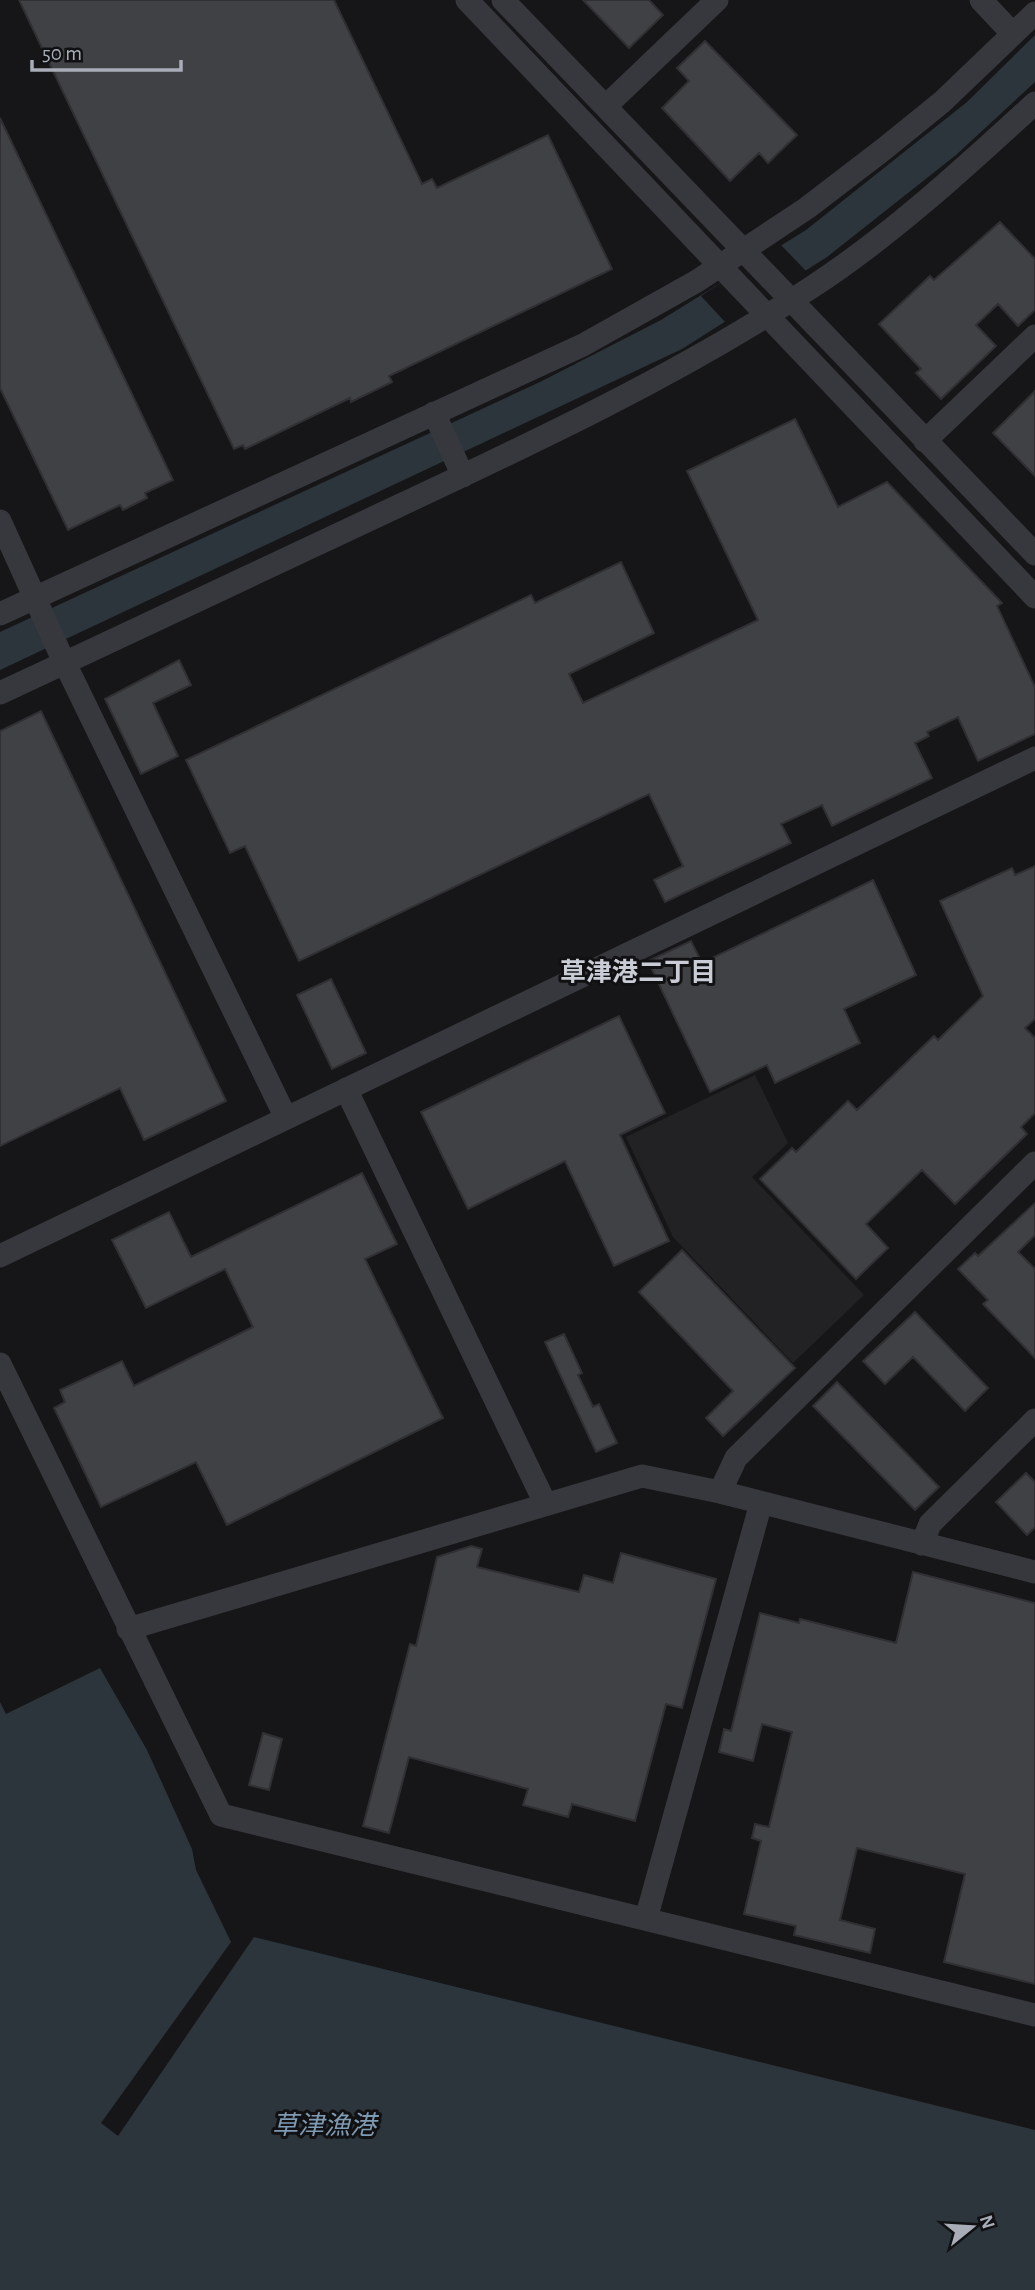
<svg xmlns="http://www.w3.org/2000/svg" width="1035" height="2290" font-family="'Alegreya Sans','Noto Sans JP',sans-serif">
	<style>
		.built { fill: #222225 }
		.water { fill: #2c353c }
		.pier { fill: #161618 }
		.building { fill: #404145; stroke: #303034; stroke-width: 2 }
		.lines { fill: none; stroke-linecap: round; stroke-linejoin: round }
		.minor { stroke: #37383d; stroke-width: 23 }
		.labels { text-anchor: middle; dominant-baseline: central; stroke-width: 6; stroke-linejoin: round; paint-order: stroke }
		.neighbourhood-label { font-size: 26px; font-weight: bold; fill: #c9ccd4; stroke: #111113 }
		.water-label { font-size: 26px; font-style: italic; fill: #7f9bb3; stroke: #111113 }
	</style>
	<rect width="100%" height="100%" fill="#161618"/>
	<path class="built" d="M755 1075 788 1143 752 1177 864 1295 793 1363 673 1237 626 1137Z"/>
	<path class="water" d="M1035 35V82L956 155 827 257 682 349 0 670V632L540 382 661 320 806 230 967 102Z
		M100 1668 147 1750 192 1849 196 1870 231 1942 101 2123 118 2136 254 1937 1035 2130V2290H0V1702L6 1714Z"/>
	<path class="pier" d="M780 244 807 272 726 323 701 296Z"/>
	<path class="building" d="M19 0H334L422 184 432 179 437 188 548 135 612 269 389 376 392 382 351 402 350 398 245 449 243 445 234 449Z
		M583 0H649L663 15 629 48Z
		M705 41 797 135 768 163 759 153 730 181 662 108 689 81 677 68Z
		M0 118 173 480 145 493 147 498 123 510 120 505 68 530 0 388Z
		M1000 222 1035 259V310L1018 326 998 304 976 325 996 346 941 399 916 373 921 369 879 324 930 276 934 280Z
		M1035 391V476L993 433Z
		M795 419 838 507 887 482 1002 603 997 606 1035 687V734L978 761 958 717 927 732 929 736 915 743 932 778 832 826 822 805 781 824 791 843 665 902 654 880 683 866 649 794 299 961 245 846 230 853 186 760 531 595 535 603 621 562 654 633 569 674 583 703 758 620 687 471Z
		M179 660 191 685 153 703 178 756 141 774 105 699Z
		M41 711 226 1101 144 1140 120 1088 0 1146V731Z
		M1035 866V1019L1025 1028 1035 1038V1113L1021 1127 1027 1134 955 1204 922 1170 866 1224 888 1248 856 1279 760 1179 792 1148 796 1152 848 1101 857 1110 934 1036 938 1040 983 996 940 901 1012 868 1015 875Z
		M873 880 916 975 844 1009 860 1043 775 1083 767 1065 710 1092 648 961 691 941 702 963Z
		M331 979 366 1053 332 1069 297 995Z
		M619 1016 665 1113 620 1135 669 1241 614 1266 565 1161 468 1209 421 1112Z
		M362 1173 397 1244 365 1259 443 1418 227 1525 196 1462 101 1507 54 1408 65 1402 60 1390 122 1361 134 1386 253 1327 225 1269 146 1308 112 1240 169 1212 191 1257Z
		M1035 1203V1235L1018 1252 1035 1269V1358L983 1304 988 1300 958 1269 975 1253 978 1256Z
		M682 1250 795 1368 723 1436 706 1418 733 1391 639 1292Z
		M915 1312 988 1388 965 1411 913 1357 885 1384 863 1361Z
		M564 1334 582 1373 578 1375 593 1407 599 1404 617 1443 596 1452 545 1342Z
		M837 1382 939 1487 915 1510 813 1406Z
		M1026 1473 1035 1482V1527L1027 1535 996 1502Z
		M471 1546 482 1549 477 1567 579 1592 584 1575 613 1583 621 1553 716 1579 682 1708 666 1704 635 1821 572 1804 568 1817 523 1805 528 1789 409 1757 389 1833 363 1826 410 1644 416 1646 437 1557Z
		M913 1572 1035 1603V1984L944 1962 965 1874 857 1848 840 1920 875 1929 870 1953 794 1935 796 1926 744 1914 761 1841 752 1838 755 1824 769 1827 792 1732 762 1724 753 1761 719 1752 724 1729 731 1731 760 1613 799 1623 800 1619 896 1643Z
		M263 1733 282 1739 269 1790 249 1785Z"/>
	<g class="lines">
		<path class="minor" d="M467 0 1035 597
			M503 0 1035 554
			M981 0 1013 34
			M606 106 717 0
			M434 413 463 476
			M925 441 1035 336
			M0 521 59 651 286 1118
			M0 614 583 345 697 281 807 208 884 149 942 102 1035 13
			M0 693C131 632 262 570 392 509 535 442 680 374 812 287 893 234 964 168 1035 103
			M346 1089 545 1503
			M0 1256 1035 758
			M0 1364 221 1815 1035 2015
			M720 1492 736 1458 1035 1163
			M922 1544 930 1524 1035 1420
			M128 1629 642 1476 720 1492 1035 1572
			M646 1919 761 1503"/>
	</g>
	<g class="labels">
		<g class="neighbourhood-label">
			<text x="638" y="973">草津港二丁目</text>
		</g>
		<g class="water-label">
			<text x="324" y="2126">草津漁港</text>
		</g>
	</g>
	<g transform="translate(972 2227) rotate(72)" stroke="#111113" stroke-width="5" paint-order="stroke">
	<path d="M0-5L12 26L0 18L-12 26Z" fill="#a8adb8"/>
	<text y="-10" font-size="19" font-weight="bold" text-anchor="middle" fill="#a8adb8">N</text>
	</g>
	<path d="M32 60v10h149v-10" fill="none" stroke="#a8adb8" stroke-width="3.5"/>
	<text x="42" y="60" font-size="21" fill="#a8adb8" stroke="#111113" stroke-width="5" paint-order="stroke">50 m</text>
</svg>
